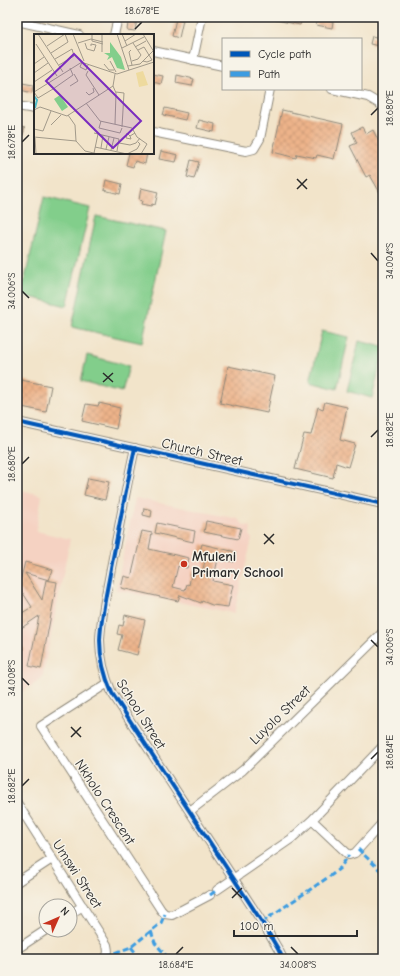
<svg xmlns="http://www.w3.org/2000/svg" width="400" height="976" font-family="'Comic Neue',sans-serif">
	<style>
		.built { fill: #f5d2c2 }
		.pitch { fill: #82ce8b; stroke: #567c5b }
		.building { fill: url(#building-cross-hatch) }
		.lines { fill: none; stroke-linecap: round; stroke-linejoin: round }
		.street-casing { stroke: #8e887a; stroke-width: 10 }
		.street { stroke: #fff; stroke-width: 8 }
		.quiet { stroke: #3d9ce1; stroke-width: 3; stroke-dasharray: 6 3; stroke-linecap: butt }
		.cycleway-casing { stroke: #f7f3e8; stroke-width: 6 }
		.cycleway { stroke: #0057b8; stroke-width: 4 }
		.ticks { fill: none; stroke: #2b2b2b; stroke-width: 1.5 }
		.poi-dot { fill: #c8321e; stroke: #f7f3e8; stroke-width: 1.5 }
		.labels { text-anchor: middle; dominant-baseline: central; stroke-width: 3; stroke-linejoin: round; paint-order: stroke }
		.street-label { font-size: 14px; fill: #2b2b2b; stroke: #f7f3e8 }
		.poi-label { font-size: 14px; font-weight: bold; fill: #2b2b2b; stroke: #f7f3e8; text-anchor: start }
		.inset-river { fill: none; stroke: #4fbbc9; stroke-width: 2 }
		.inset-road { fill: none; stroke: #a29a8a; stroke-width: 1 }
		.view { fill: #7b2cbf; fill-opacity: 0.15; stroke: #7b2cbf; stroke-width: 2 }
		.inset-edge { fill: none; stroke: #2b2b2b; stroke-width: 2 }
		.neatline { fill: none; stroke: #2b2b2b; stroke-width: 1.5 }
		.ticks-label { font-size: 10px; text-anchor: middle; fill: #2b2b2b }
	</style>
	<defs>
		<pattern id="building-cross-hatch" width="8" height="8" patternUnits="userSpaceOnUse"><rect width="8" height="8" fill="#edb38a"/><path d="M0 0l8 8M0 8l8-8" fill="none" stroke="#cb9a77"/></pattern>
	</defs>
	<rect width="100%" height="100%" fill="#f7f3e8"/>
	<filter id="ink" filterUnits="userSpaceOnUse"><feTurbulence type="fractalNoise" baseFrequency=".025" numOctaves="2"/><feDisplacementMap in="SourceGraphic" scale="8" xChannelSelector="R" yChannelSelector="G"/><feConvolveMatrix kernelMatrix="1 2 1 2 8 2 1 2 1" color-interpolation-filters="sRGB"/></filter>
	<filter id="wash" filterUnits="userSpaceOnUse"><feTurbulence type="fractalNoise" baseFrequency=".012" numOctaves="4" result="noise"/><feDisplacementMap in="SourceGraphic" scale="16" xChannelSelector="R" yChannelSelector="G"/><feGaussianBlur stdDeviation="0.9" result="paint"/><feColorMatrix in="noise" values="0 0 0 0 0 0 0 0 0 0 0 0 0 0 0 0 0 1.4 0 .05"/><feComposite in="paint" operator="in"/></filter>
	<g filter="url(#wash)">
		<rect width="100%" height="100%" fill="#f2e4ca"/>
		<path class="built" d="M17 489 42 495 36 531 70 539 42 679 17 695Z
			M135 498 238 519 244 525 251 527 250 535 252 539 234 613 116 590Z"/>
		<path class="pitch" d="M44 197 90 208 67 306 21 295Z
			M96 216 166 231 142 343 72 327Z
			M322 331 349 337 337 389 310 382Z
			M359 341 383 347V353L372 398 347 391Z
			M87 355 129 366 122 392 81 381Z"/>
		<g id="blocks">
			<path class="building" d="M129 17 137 19 135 31 127 30Z
				M276 17H292L302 19 300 25 276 20Z
				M176 19 183 20 179 38 172 36Z
				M317 19 333 22 332 28 316 25Z
				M372 36 383 39V47L370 44Z
				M153 74 163 76 161 84 153 82Z
				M177 75 194 79 192 86 176 83Z
				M17 82 33 85 32 93 17 89Z
				M165 108 187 113 185 120 163 115Z
				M282 110 343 124 337 151 336 150 334 159 317 155 316 158 297 154 296 158 273 152Z
				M199 120 215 124 214 132 197 128Z
				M17 126 25 128 23 135 17 134Z
				M362 127 366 134 373 130 383 150V198L370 175 366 177 350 146 357 143 352 132Z
				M161 151 178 155 176 162 159 159Z
				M129 153H147L145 164 135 161 133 167 126 165Z
				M191 160 199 162 194 179 187 177Z
				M106 180 122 184 120 194 104 190Z
				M141 188 158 192 155 205 152 204 151 206 141 204 142 201 139 200Z
				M228 366 275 376 267 413 220 403Z
				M21 380 51 386 46 412 17 406Z
				M325 402 347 407 340 440 355 444 348 467 336 463 333 478 295 469 304 434 311 435 318 407 323 409Z
				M99 403 120 408 116 429 82 421 86 404 98 406Z
				M88 478 109 482 105 500 84 495Z
				M144 508 152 510 151 517 143 515Z
				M206 521 241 528 238 539 204 532Z
				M157 523 195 531 193 542 155 533Z
				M142 531 152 533 149 549 189 558 187 568 178 566 173 587 185 590 187 584 189 585 192 570 202 573 206 557 199 555 202 544 236 552 234 562 218 559 213 581 233 585 228 607 212 605 202 601 201 603 180 595 178 601 121 588 124 576 131 578Z
				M25 562 53 570 49 580 25 573 42 600 46 580 57 582 41 669 29 666 39 616 17 631V616L32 607 21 590 17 593Z
				M125 615 145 620 137 655 118 650 122 635 117 634 119 625 123 626Z
				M17 637 24 649 17 653Z"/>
		</g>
	</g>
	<g filter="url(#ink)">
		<use href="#blocks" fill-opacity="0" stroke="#8e887a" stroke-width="1"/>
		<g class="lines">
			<defs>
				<path id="street" d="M382 17H383
					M17 21 79 35
					M114 35 118 17
					M153 51 223 66
					M193 60 202 17
					M332 89 368 97 383 106
					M17 106 35 109
					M153 132 241 150 246 151 254 149 260 139 270 89
					M17 422 383 504
					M135 448C126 488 119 528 111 568 107 591 101 616 100 640 100 658 105 677 112 693L262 922 278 949 283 959
					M108 683 41 726 161 910 165 914 172 915 210 895
					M17 803 107 945C108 950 109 954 105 959
					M190 811 243 770 383 632
					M312 820 349 855 355 853 383 822
					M17 882 52 859
					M217 890 291 839 312 820 383 746
					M70 914 83 906
					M17 949 46 930
					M140 958V959"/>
			</defs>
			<use href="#street" class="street-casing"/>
			<use href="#street" class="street"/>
			<path class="quiet" d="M358 849 383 873
				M210 895 217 890
				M262 922 333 874 340 868 349 855
				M151 931 155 943 169 959
				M131 947 140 958
				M107 956 131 947 161 923 165 914"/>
			<defs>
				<path id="cycleway" d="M17 422 383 504
					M135 448C126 488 119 528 111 568 107 591 101 616 100 640 100 658 105 677 112 693L262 922 278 949 283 959"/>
			</defs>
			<use href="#cycleway" class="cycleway-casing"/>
			<use href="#cycleway" class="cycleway"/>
		</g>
	</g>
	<path class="ticks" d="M135 29 142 22M371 115 378 108M22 142 29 135M297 179 307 189M297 189 307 179M371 253 378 261M22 291 29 298M103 373 113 382M103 382 113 373M371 437 378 430M22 464 29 457M264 534 274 544M264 544 274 534M371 640 378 647M22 678 29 685M71 727 81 737M71 737 81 727M371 759 378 752M22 786 29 779M232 888 242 898M232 898 242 888M291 947 298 954M176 954 183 947"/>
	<circle class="poi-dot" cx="184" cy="564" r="4"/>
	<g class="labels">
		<g class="street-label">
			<text transform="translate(202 452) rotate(13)">Church Street</text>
			<text transform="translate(141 714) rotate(58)">School Street</text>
			<text transform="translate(280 715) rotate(-44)">Luyolo Street</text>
			<text transform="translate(105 802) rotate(57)">Nkholo Crescent</text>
			<text transform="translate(77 874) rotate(57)">Umswi Street</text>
		</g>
		<g class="poi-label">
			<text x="192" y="556">Mfuleni<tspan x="192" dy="16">Primary School</tspan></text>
		</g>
	</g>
	<g transform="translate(34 34)">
		<rect width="120" height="120" fill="#f2e4ca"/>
		<path d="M76 8 87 23 91 36 83 34 78 23 73 26 75 22 70 19H76Z" fill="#82ce8b"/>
		<path d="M109 37 114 51 105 53 102 39Z" fill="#eeda9e"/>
		<path d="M26 61 34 73 28 77 20 65Z" fill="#82ce8b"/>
		<path class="inset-river" d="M0 62 3 66 1 74"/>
		<path class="inset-road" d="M4 0 29 38M39 0 50 27M58 0V7L69 10M83 0 95 36M88 0 93 12M109 0 120 18M91 7 102 0M44 9 57 5 69 8M51 9 53 15 60 17 62 11 57 10V12M2 10 23 42M13 12 31 0M101 13 112 7M88 14 110 3M97 16 95 18 98 31M104 16 110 13 118 26 113 28 109 27M68 18V0M17 19 34 8 31 0M21 25 38 15 40 22 25 31M76 27 82 38M98 27 104 25 107 21 99 9M48 28 46 33 52 36 54 31M50 29 83 40 120 28M0 30 10 23M70 30 75 36H80M94 32 106 30 119 17M54 37 52 41 65 61M0 39 14 29M0 48 18 36M36 52 44 47 40 40M79 52 82 59 81 90M0 58 4 64 19 55 39 41 36 34M0 58 48 28M52 58 55 61 60 58 59 54M82 58 90 59 88 93M52 69 66 87 98 94 103 103 113 110 107 120M0 76 6 73 33 82 79 52 81 40M67 87 65 94 86 99 88 94M17 91 27 81M0 95 9 97 17 77M60 99 85 105 83 117M96 102 93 99 92 104 97 105 96 102 101 99M0 103 42 107 41 91 34 81M1 104 2 120M42 107 51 117 64 120M85 109 96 111 102 109 106 104M61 113 93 120 103 115 106 110 104 108M67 114 69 101M72 115 75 103M77 116 80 104M60 119 64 100"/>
		<path class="view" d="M40 20 107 87 79 114 12 47Z"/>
		<rect width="120" height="120" class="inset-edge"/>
	</g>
	<rect width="400" height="976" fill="none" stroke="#f7f3e8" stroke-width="44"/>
	<rect x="222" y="38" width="140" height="52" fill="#f7f3e8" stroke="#a5a39c"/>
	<rect x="230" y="51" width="20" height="6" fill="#0057b8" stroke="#a5a39c"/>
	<text x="258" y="58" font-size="12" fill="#2b2b2b">Cycle path</text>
	<rect x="230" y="71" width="20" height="6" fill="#3d9ce1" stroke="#a5a39c"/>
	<text x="258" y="78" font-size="12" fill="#2b2b2b">Path</text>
	<g transform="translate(58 918) rotate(45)"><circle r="19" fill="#f7f3e8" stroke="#a5a39c"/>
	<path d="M0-3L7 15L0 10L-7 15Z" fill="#c8321e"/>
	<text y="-6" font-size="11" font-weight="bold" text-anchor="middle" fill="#2b2b2b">N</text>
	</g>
	<path d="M234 930v6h123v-6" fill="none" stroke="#2b2b2b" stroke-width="2"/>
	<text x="240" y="930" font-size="12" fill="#2b2b2b" stroke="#f7f3e8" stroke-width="3" paint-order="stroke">100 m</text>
	<rect x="22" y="22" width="356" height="932" class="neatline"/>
	<g class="ticks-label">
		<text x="142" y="14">18.678°E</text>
		<text transform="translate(389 108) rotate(-90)" y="4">18.680°E</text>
		<text transform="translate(11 142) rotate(-90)" y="4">18.678°E</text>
		<text transform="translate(389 261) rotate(-90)" y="4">34.004°S</text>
		<text transform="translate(11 291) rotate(-90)" y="4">34.006°S</text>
		<text transform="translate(389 430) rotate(-90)" y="4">18.682°E</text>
		<text transform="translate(11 464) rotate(-90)" y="4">18.680°E</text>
		<text transform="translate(389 647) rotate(-90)" y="4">34.006°S</text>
		<text transform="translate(11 678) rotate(-90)" y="4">34.008°S</text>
		<text transform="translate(389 752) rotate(-90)" y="4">18.684°E</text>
		<text transform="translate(11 786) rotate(-90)" y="4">18.682°E</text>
		<text x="176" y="968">18.684°E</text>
		<text x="298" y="968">34.008°S</text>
	</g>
</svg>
